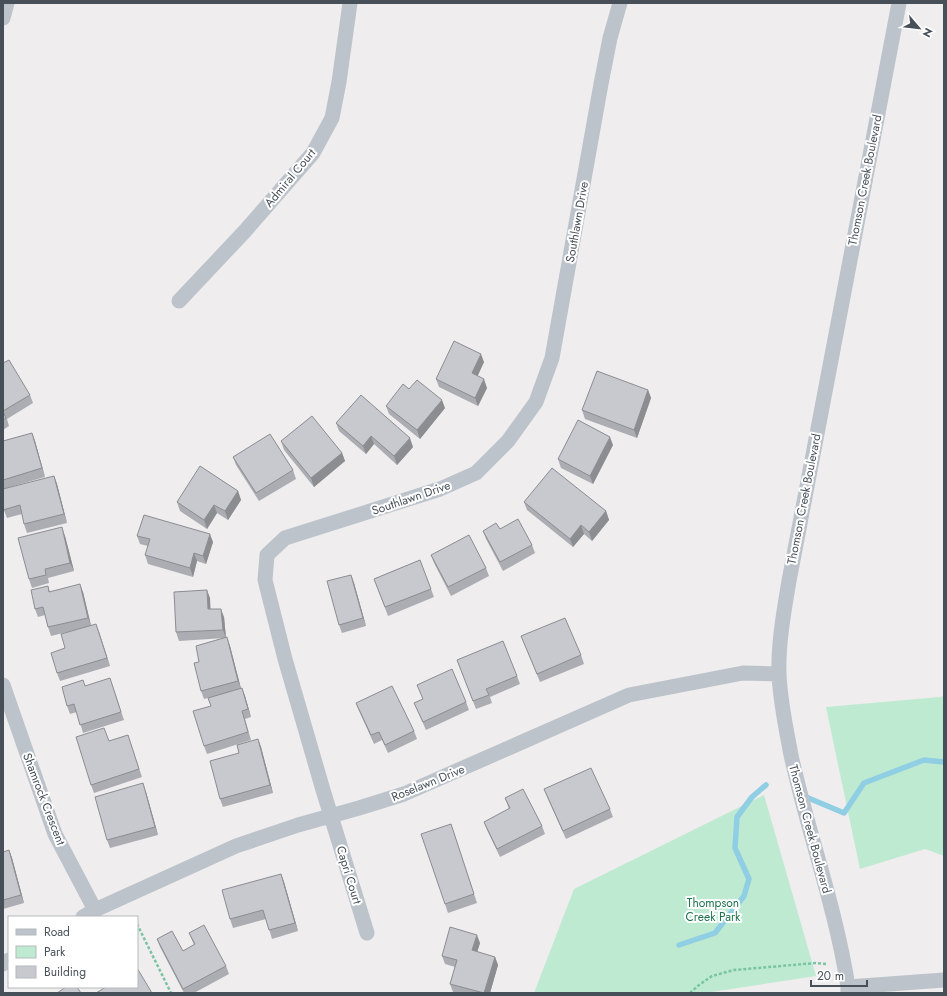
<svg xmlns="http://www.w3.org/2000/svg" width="947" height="996" font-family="Jost,sans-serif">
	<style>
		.green { fill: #beead1 }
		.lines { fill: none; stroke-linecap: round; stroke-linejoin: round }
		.stream { stroke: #8fcee3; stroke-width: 5.5 }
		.path { stroke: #7ac4a3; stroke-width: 2.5; stroke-dasharray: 3 2; stroke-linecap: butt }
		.street { stroke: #bcc3cb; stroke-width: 15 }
		.wall { fill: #abadb2 }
		.shaded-wall { fill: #8b8d91 }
		.building { fill: #c7c9cf; stroke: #8b8d91 }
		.labels { text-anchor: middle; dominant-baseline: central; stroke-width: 4; stroke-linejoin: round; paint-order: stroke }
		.street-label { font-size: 12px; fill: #474f58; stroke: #fff }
		.park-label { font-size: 12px; fill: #1f724c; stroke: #fff }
	</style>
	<rect width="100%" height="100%" fill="#efeded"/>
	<path class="green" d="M944 696V856L925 849 860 869 826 707 940 697Z
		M764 795 816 976 705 993H534L574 889Z"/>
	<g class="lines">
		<path class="stream" d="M806 797 844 813 864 783 924 760 944 762
			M679 945 715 933 744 896 749 879 735 848 737 817 752 797 766 785"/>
		<path class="path" d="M137 924 171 993
			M690 993 699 985 712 976 734 970 816 963 826 964"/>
		<path class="street" d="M3 18 7 3
			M179 301 245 231 313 153 332 118 339 82 350 3
			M3 685 55 834 95 910
			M83 917 95 910 236 846 298 825 359 808 404 794 629 695 743 673 779 674
			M367 933 323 790 285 659 265 580 267 555 285 538 440 489 476 473 508 441 536 402 552 358 601 84 610 38 620 3
			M3 964 9 960
			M848 987 944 980
			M848 993V987C836 908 808 833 791 755 786 728 780 701 779 674 778 643 784 611 789 581L899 3"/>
	</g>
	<path class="wall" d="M484 362 477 376 487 388 478 406 439 387 436 379Z
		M3 363 30 395 33 403 7 419 9 426 3 430Z
		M648 390 651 398 637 438 585 419 582 410Z
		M386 406 445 408 420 439 389 414Z
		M336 423 413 447 397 465 374 444 366 454 339 431Z
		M32 433 35 441 45 477 3 489V441Z
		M281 441 342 453 345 461 314 487 284 450Z
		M613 445 593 484 561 468 558 459Z
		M233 457 293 470 296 479 259 501 236 465Z
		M54 476 57 484 67 523 27 533 24 524 22 514 7 518 3 508Z
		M238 491 241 500 228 520 217 513 207 529 180 511 177 502Z
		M524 502 606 511 609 520 592 541 584 534 573 547 527 510Z
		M483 531 532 545 535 553 503 571 486 539Z
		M65 536 74 571 48 578 49 583 32 588 29 579Z
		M137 536 213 542 206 564 197 561 193 577 148 564 145 555 148 546 140 544Z
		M431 555 486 568 489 576 451 596 434 563Z
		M420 560 434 597 388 616 374 579Z
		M351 575 354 583 366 626 342 633 339 625Z
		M48 586 50 592H83L91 625 99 632 110 666 60 681 57 673 65 648 79 629 51 636 48 627 45 615 38 617 35 609Z
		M210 598V609L224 617 226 638 230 646 241 688 245 696 251 717 245 719 251 740 207 754 204 746 211 706 208 698 204 699 201 691 199 662 225 638 179 641 176 632Z
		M521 636 581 655 584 664 540 682Z
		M457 660 517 676 520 684 490 697 492 703 476 709Z
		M417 685 466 702 469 710 426 730 414 703 423 699Z
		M85 686 113 687 124 720 83 733 77 712 70 714 67 706Z
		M356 703 414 731 417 739 388 753 382 740 374 744 359 711Z
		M128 735 142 777 94 793 91 785 109 741Z
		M258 739 261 747 273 793 223 807 220 799 239 753Z
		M544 789 610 809 613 817 566 839 547 797Z
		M146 792 158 835 110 848 107 840Z
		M505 798 542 826 545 834 500 857 487 830 484 822 509 809Z
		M451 824 477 903 448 913 445 904Z
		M9 850 12 858 24 903 3 909V852Z
		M281 874 284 882 298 931 272 939 266 919 233 928 230 919Z
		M189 933 226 966 229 974 194 993H184L160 947 157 939 183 951 194 945Z
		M480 943 477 952 495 957 498 965 490 993H457L453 992 450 984 455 967 445 964 442 956Z"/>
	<path class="shaded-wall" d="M481 354 484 362 475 382 472 373Z
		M484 379 487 388 478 406 475 398Z
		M648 390 651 398 637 438 634 430Z
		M442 400 445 408 420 439 417 430Z
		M32 433 35 441 45 477 42 468Z
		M371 436 374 444 366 454 363 446Z
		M610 437 613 445 593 484 590 476Z
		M410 438 413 447 397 465 394 456Z
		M342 453 345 461 314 487 311 478Z
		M54 476 57 484 67 523 64 514Z
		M238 491 241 500 228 520 225 511Z
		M214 505 217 513 207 529 204 520Z
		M606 511 609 520 592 541 589 532Z
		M581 525 584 534 573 547 570 539Z
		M62 527 65 536 74 571 70 563Z
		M210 534 213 542 206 564 203 556Z
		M194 553 197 561 193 577 190 568Z
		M351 575 354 583 366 626 363 618Z
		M80 584 83 592 91 626 88 618Z
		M207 590 210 598 211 618 208 609Z
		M221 609 224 617 226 638 223 630Z
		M96 624 99 632 110 666 107 658Z
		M227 637 230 646 241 689 238 681Z
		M242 688 245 696 251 717 248 709Z
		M258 739 261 747 273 793 270 785Z
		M143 783 146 792 158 835 155 827Z
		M9 850 12 858 24 903 21 895Z
		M281 874 284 882 298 931 295 923Z
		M477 935 480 943 475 959 472 950Z
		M495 957 498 965 490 993H484Z"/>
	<path class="building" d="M454 341 481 354 472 373 484 379 475 398 436 379Z
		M9 360 30 395 3 411V363Z
		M597 371 648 390 634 430 582 410Z
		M417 380 442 400 417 430 386 406 403 384 409 389Z
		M361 395 410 438 394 456 371 436 363 446 336 423Z
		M3 412 6 418 3 420Z
		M312 416 342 453 311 478 281 441Z
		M578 420 610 437 590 476 558 459Z
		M32 433 42 468 3 480V441Z
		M270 434 293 470 256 493 233 457Z
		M200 466 238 491 225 511 214 505 204 520 177 502Z
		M552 468 606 511 589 532 581 525 570 539 524 502Z
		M54 476 64 514 24 524 20 505 3 510V489Z
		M144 515 210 534 203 556 194 553 190 568 145 555 150 539 137 536Z
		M518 519 532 545 500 562 483 531 496 523 500 529Z
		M62 527 70 563 45 569 46 575 29 579 18 538Z
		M469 535 486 568 448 587 431 555Z
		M420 560 431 589 385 607 374 579Z
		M351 575 363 618 339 625 327 581Z
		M80 584 88 618 48 627 43 607 35 609 31 590 48 586 49 592Z
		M207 590 208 609H221L223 630 176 632 174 592Z
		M565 618 581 655 537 674 521 636Z
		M96 624 107 658 57 673 51 653 65 648 61 634Z
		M227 637 238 681 201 691 194 663 199 662 196 646Z
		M503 641 517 676 486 689 489 695 473 701 457 660Z
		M452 669 466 702 423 722 414 703 423 699 417 685Z
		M110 678 121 712 80 725 74 704 67 706 62 687 83 680 85 686Z
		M392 686 414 731 385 745 379 732 371 735 356 703Z
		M242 688 248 709 242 711 248 732 204 746 193 711 211 706 208 698Z
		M104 728 109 741 128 735 139 769 91 785 76 737Z
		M258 739 270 785 220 799 210 761 239 753 237 745Z
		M591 768 610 809 563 831 544 789Z
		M143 783 155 827 107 840 95 797Z
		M523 789 542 826 497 849 484 822 510 808 505 798Z
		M451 824 474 894 445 904 421 834Z
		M9 850 21 895 3 900V852Z
		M281 874 295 923 269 930 263 910 230 919 222 890Z
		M204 925 226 966 183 989 157 939 172 931 183 951 195 944 189 933Z
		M450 927 477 935 472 950 495 957 484 993 450 984 457 960 442 956Z
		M137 968 152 993H96L106 987H137Z
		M66 987H77L81 993H57Z"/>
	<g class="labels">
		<g class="street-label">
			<text transform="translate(290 178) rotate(-50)">Admiral Court</text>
			<text transform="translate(865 180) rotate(-79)">Thomson Creek Boulevard</text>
			<text transform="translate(577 222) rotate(-80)">Southlawn Drive</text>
			<text transform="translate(411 498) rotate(-19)">Southlawn Drive</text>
			<text transform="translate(804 499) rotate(-79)">Thomson Creek Boulevard</text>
			<text transform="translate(428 783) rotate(-22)">Roselawn Drive</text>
			<text transform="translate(44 799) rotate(69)">Shamrock Crescent</text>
			<text transform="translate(810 829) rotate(75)">Thomson Creek Boulevard</text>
			<text transform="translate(349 875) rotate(73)">Capri Court</text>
		</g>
		<g class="park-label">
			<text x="713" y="903">Thompson<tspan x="713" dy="14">Creek Park</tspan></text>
		</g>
	</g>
	<rect width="947" height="996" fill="none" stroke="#474f58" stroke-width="8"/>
	<rect x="8" y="916" width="130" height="72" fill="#ffffff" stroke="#b5b9bc"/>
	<rect x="16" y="929" width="20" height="6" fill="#bcc3cb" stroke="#b5b9bc"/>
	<text x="44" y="936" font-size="12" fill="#474f58">Road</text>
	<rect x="16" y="946" width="20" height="12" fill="#beead1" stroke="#b5b9bc"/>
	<text x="44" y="956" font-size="12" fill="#474f58">Park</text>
	<rect x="16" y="966" width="20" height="12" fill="#c7c9cf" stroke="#b5b9bc"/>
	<text x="44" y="976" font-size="12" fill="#474f58">Building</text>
	<g transform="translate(919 28) rotate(118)" stroke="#ffffff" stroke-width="3" paint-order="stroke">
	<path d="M0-3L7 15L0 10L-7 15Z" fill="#474f58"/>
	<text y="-6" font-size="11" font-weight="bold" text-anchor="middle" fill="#474f58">N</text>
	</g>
	<path d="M811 980v6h56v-6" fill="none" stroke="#474f58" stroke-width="2"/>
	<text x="817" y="980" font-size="12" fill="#474f58" stroke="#ffffff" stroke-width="3" paint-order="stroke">20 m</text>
</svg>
